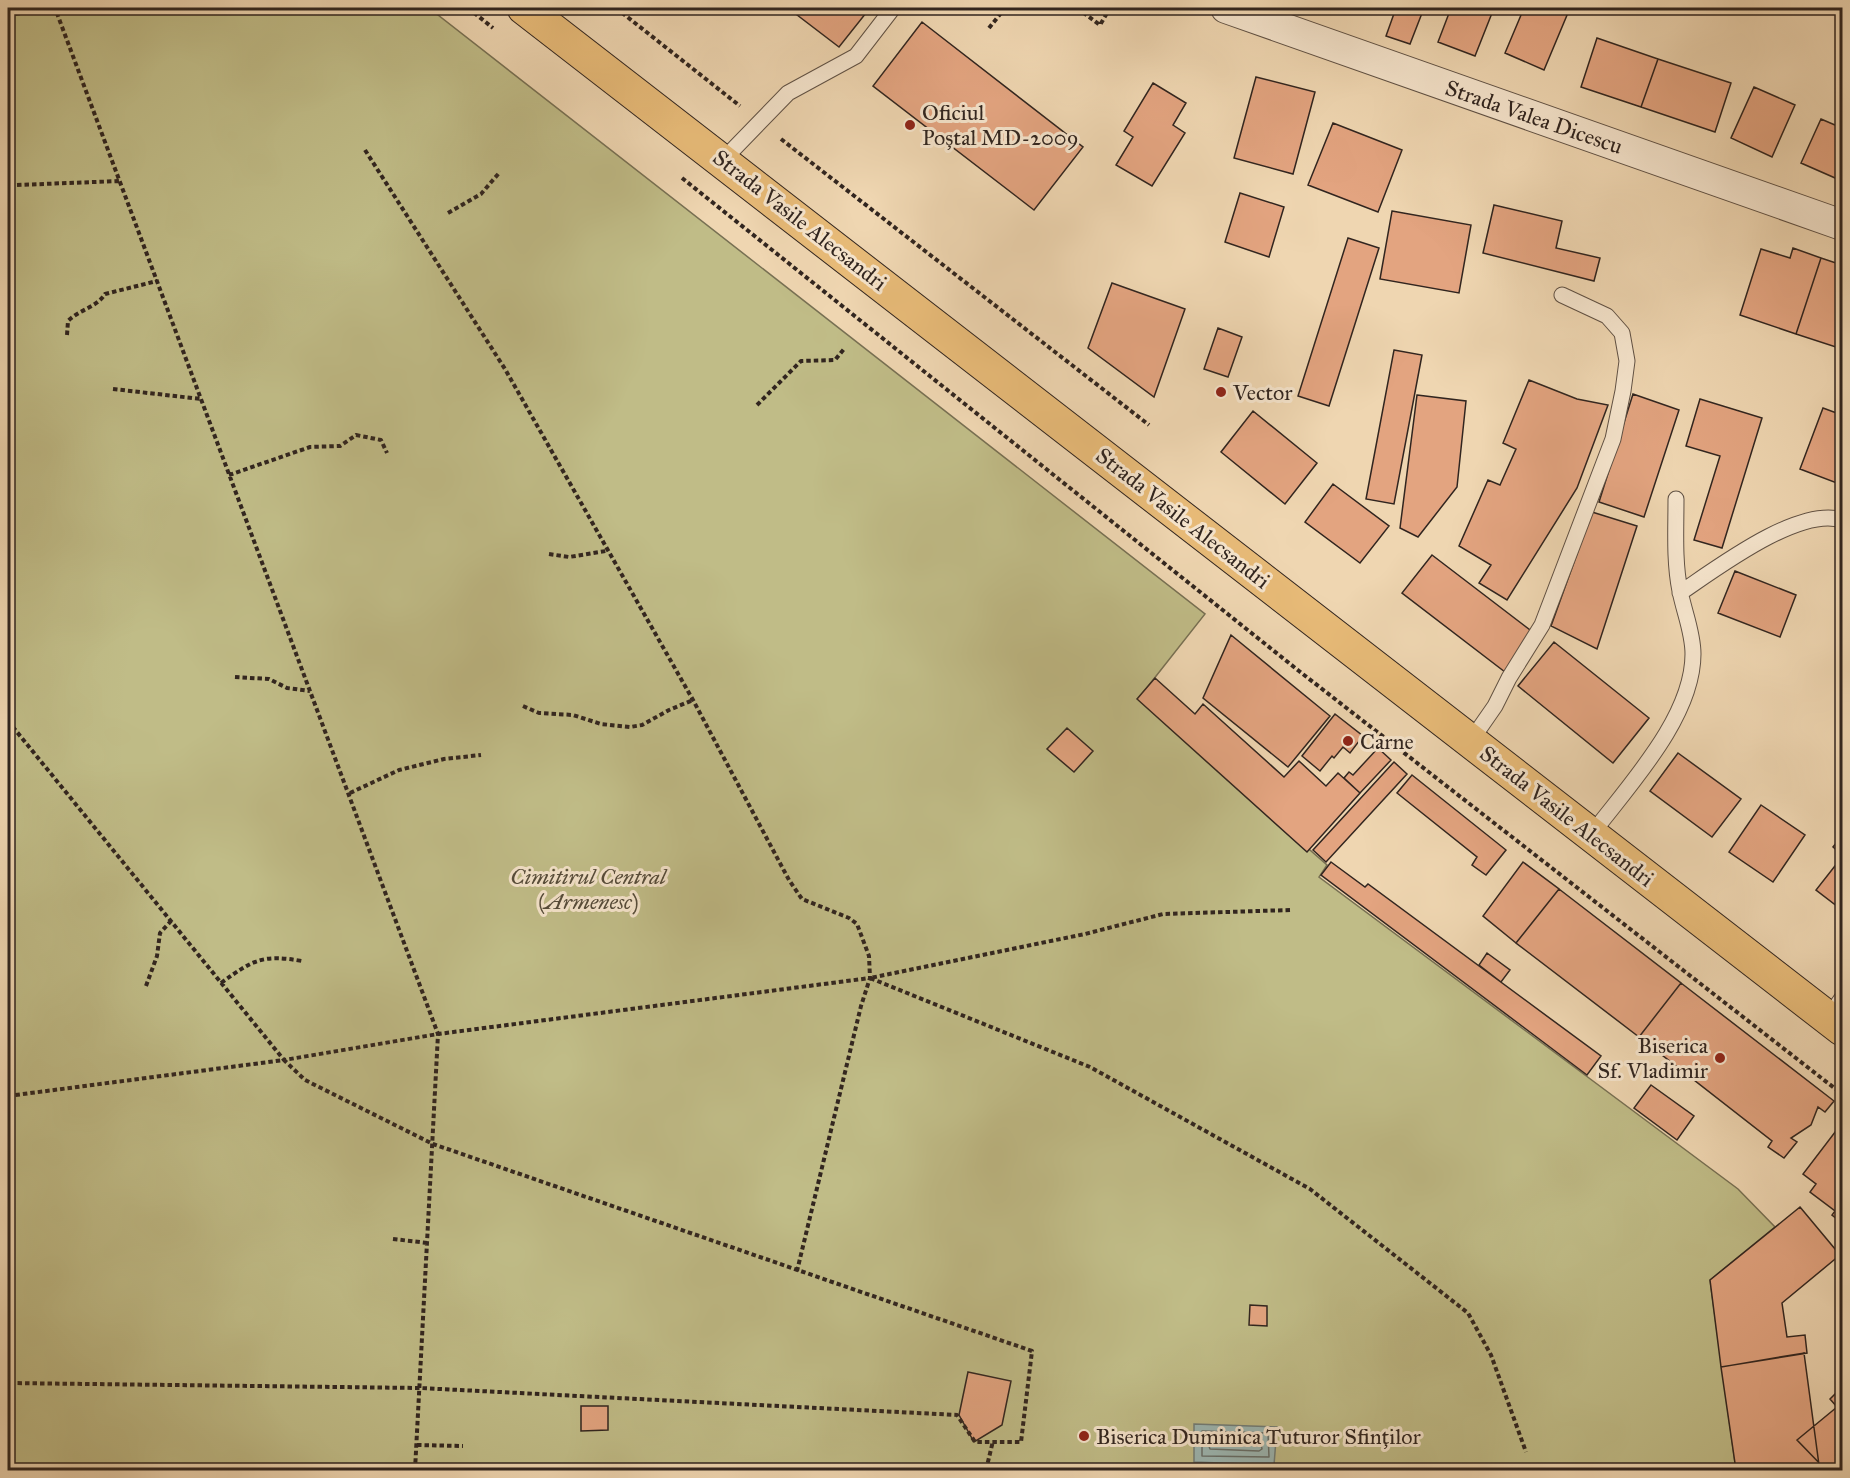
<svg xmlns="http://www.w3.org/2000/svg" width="1850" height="1478" font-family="'IM FELL Great Primer',serif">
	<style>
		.green { fill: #c0bc87; stroke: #787053; stroke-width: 1.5 }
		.water { fill: #9cb7b3; stroke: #717d78; stroke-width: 1.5 }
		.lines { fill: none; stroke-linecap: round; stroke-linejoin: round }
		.shore { stroke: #666e69; stroke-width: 1.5 }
		.building { fill: #e3a480; stroke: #31251f; stroke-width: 1.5 }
		.service-casing { stroke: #605144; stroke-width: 17 }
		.minor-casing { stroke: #605144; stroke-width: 32 }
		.primary-casing { stroke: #31251f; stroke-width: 35 }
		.path { stroke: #31251f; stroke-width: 4; stroke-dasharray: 4.5 3; stroke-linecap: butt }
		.service { stroke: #f5e4cc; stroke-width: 15 }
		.minor { stroke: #f5e4cc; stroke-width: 30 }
		.primary { stroke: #e8bb78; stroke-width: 33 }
		.poi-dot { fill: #8f2418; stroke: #f5e4cc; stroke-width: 2 }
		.labels { text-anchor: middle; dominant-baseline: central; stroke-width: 6; stroke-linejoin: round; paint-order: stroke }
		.poi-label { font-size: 22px; fill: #31251f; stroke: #f5e4cc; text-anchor: start }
		.street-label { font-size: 22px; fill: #31251f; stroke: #f5e4cc }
		.park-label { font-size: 22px; font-style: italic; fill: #554b39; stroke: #f5e4cc }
	</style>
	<rect width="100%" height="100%" fill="#efd6b1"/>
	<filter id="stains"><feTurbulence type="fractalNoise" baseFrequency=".00333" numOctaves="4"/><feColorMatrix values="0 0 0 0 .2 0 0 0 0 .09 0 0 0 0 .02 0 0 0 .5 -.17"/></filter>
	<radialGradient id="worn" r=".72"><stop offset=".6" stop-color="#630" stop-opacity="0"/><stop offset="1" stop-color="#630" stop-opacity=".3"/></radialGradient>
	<path class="green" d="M8 8H429L1205 614 1138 699 1327 865 1319 877 1738 1189 1775 1227 1710 1280 1736 1470H8Z"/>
	<path class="water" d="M1194 1424 1277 1427 1274 1465 1194 1462Z"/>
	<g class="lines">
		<path class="shore" d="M1202 1431 1268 1433 1269 1457 1202 1456Z
			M1210 1438 1260 1440 1262 1449 1259 1451 1210 1449 1207 1441Z"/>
	</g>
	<path class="building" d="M788 8H870L839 47Z
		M1396 8H1424L1410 44 1386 36Z
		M1451 8H1494L1475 56 1438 42Z
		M1524 8H1570L1544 70 1505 53Z
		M922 22 1083 147 1034 210 873 86Z
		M1597 38 1658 59 1641 107 1581 87Z
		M1658 59 1731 83 1715 132 1641 107Z
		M1256 77 1315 92 1293 174 1234 158Z
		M1153 83 1186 103 1173 125 1185 133 1152 186 1116 165 1133 137 1124 131Z
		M1754 87 1795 105 1772 157 1731 138Z
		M1821 119 1842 128V181L1801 163Z
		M1333 123 1402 150 1378 212 1308 185Z
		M1240 193 1284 207 1269 257 1225 242Z
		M1494 205 1562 221 1556 248 1600 258 1594 281 1483 253Z
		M1392 211 1471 225 1459 293 1380 279Z
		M1348 238 1379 248 1329 406 1298 396Z
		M1793 248 1821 258 1796 334 1740 315 1761 249 1790 258Z
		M1821 258 1842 265V349L1796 334Z
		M1112 283 1185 309 1154 397 1088 348Z
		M1218 328 1242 337 1228 377 1204 369Z
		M1394 350 1422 355 1394 504 1366 499Z
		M1529 380 1577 399 1608 405 1577 488 1507 600 1479 583 1491 565 1459 546 1488 480 1500 485 1516 449 1503 443Z
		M1633 394 1679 410 1644 517 1599 502Z
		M1417 395 1466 401 1457 487 1418 537 1400 528Z
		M1700 399 1762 418 1722 548 1694 540 1720 456 1686 446Z
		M1823 408 1842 415V485L1800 469Z
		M1253 411 1317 463 1285 504 1221 452Z
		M1333 484 1389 526 1360 563 1305 522Z
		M1592 512 1637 526 1597 649 1551 626Z
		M1432 555 1534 633 1505 672 1402 593Z
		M1735 571 1796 595 1780 637 1718 613Z
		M1231 635 1330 716 1288 767 1203 698Z
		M1554 642 1649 718 1613 763 1518 686Z
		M1155 678 1195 714 1203 704 1284 777 1299 761 1326 786 1338 773 1360 793 1307 852 1137 699Z
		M1335 714 1363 736 1350 753 1343 747 1334 758 1332 756 1320 771 1302 756Z
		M1067 728 1093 751 1074 772 1047 749Z
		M1378 748 1391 760 1360 793 1344 778 1349 772 1353 775Z
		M1678 753 1741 799 1712 837 1650 791Z
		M1394 762 1407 774 1326 862 1313 850Z
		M1412 775 1506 850 1486 875 1472 865 1477 857 1397 793Z
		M1761 805 1805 835 1773 882 1729 852Z
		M1842 836V855L1833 847Z
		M1842 857V910L1816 890Z
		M1331 862 1365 887 1368 884 1601 1056 1587 1075 1321 875Z
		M1523 862 1559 889 1516 943 1483 916Z
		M1559 889 1681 983 1639 1037 1516 943Z
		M1487 953 1510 970 1501 982 1479 965Z
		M1681 983 1834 1101 1825 1112 1818 1107 1811 1125 1791 1138 1797 1142 1784 1158 1768 1147 1772 1141 1639 1037Z
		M1651 1085 1694 1116 1677 1140 1634 1108Z
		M1842 1123V1223L1832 1215 1835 1211 1810 1192 1816 1184 1803 1174Z
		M1800 1207 1840 1255 1782 1303 1787 1337 1805 1335 1807 1353 1721 1367 1710 1280Z
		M1250 1305 1267 1306V1326L1249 1325Z
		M1804 1353 1819 1465H1816L1817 1470H1736L1721 1367Z
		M968 1372 1011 1381 1002 1425 974 1442 959 1415Z
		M1842 1379V1470H1826L1797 1440 1837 1407 1830 1399 1841 1388 1837 1384Z
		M581 1406H608V1430L581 1431Z"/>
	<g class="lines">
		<defs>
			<path id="service" d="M723 160 788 93 856 56 893 8
				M1680 593C1717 568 1799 506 1842 520
				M1470 742 1495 706 1509 678 1542 625 1613 439 1623 391 1627 361 1622 333 1607 316 1562 295
				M1591 835C1628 786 1693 718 1693 654 1693 632 1684 612 1680 591 1674 561 1676 530 1676 499
				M1828 1018 1842 998"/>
			<path id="minor" d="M1226 8 1842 225"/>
			<path id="primary" d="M524 8 1842 1029"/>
		</defs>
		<use href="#service" class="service-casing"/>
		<use href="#minor" class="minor-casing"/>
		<use href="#primary" class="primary-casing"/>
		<path class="path" d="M468 8 493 28
			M616 8 740 106
			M1077 8 1100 25 1110 8
			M8 15 55 8 438 1034 415 1470
			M989 28 1005 8
			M781 139 1149 425
			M365 150 505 369 693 700 789 880 802 899 849 918 857 924 869 956 870 978 861 1006 797 1271
			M682 178 1299 671 1842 1094
			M17 185 120 181
			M448 213 481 194 499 173
			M67 335 68 321C80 309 96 308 105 294L157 281
			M113 389 201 399
			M757 405 801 361 835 360 844 349
			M229 475 310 447 340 446 356 435 381 440 387 453
			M549 554 569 557 606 551
			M235 677 269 679 287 688 310 691
			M523 706 539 713 573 715 601 724 630 727 642 725 669 710 693 700
			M8 721 284 1060 438 1034 870 978
			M350 793 399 770 444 759 481 755
			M1290 910 1163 914 1085 934 870 978 1090 1067 1310 1189 1468 1313 1491 1355 1526 1452
			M221 983C253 960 262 954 302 961
			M146 986 157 956 160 933 171 921
			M8 1096 284 1060 305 1080 433 1144 1032 1351 1021 1442H975L957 1415 420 1388 8 1383
			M393 1239 428 1243
			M417 1445 463 1446
			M986 1470 993 1441"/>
		<use href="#service" class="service"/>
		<use href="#minor" class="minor"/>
		<use href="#primary" class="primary"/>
	</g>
	<g class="poi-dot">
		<circle cx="910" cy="125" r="6"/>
		<circle cx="1221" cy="392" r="6"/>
		<circle cx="1348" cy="741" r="6"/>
		<circle cx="1720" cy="1058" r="6"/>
		<circle cx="1084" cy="1436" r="6"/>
	</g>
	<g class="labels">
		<g class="poi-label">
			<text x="922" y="112">Oficiul<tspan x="922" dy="25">Poștal MD-2009</tspan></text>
			<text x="1233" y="392">Vector</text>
			<text x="1360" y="741">Carne</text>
			<text x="1708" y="1045" text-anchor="end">Biserica<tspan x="1708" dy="25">Sf. Vladimir</tspan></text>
			<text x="1096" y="1436">Biserica Duminica Tuturor Sfinților</text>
		</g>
		<g class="street-label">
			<text transform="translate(1534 117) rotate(19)">Strada Valea Dicescu</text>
			<text transform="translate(800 220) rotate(38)">Strada Vasile Alecsandri</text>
			<text transform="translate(1183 518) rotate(38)">Strada Vasile Alecsandri</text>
			<text transform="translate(1567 816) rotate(38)">Strada Vasile Alecsandri</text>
		</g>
		<g class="park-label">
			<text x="588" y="876">Cimitirul Central<tspan x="588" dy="25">(Armenesc)</tspan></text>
		</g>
	</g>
	<rect width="1850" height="1478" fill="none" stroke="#efd6b1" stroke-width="30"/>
	<rect x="9" y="9" width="1832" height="1460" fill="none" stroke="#31251f" stroke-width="3"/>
	<rect x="15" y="15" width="1820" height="1448" fill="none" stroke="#31251f" stroke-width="1.5"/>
	<rect width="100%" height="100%" filter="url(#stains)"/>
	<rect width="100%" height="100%" fill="url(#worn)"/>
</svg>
